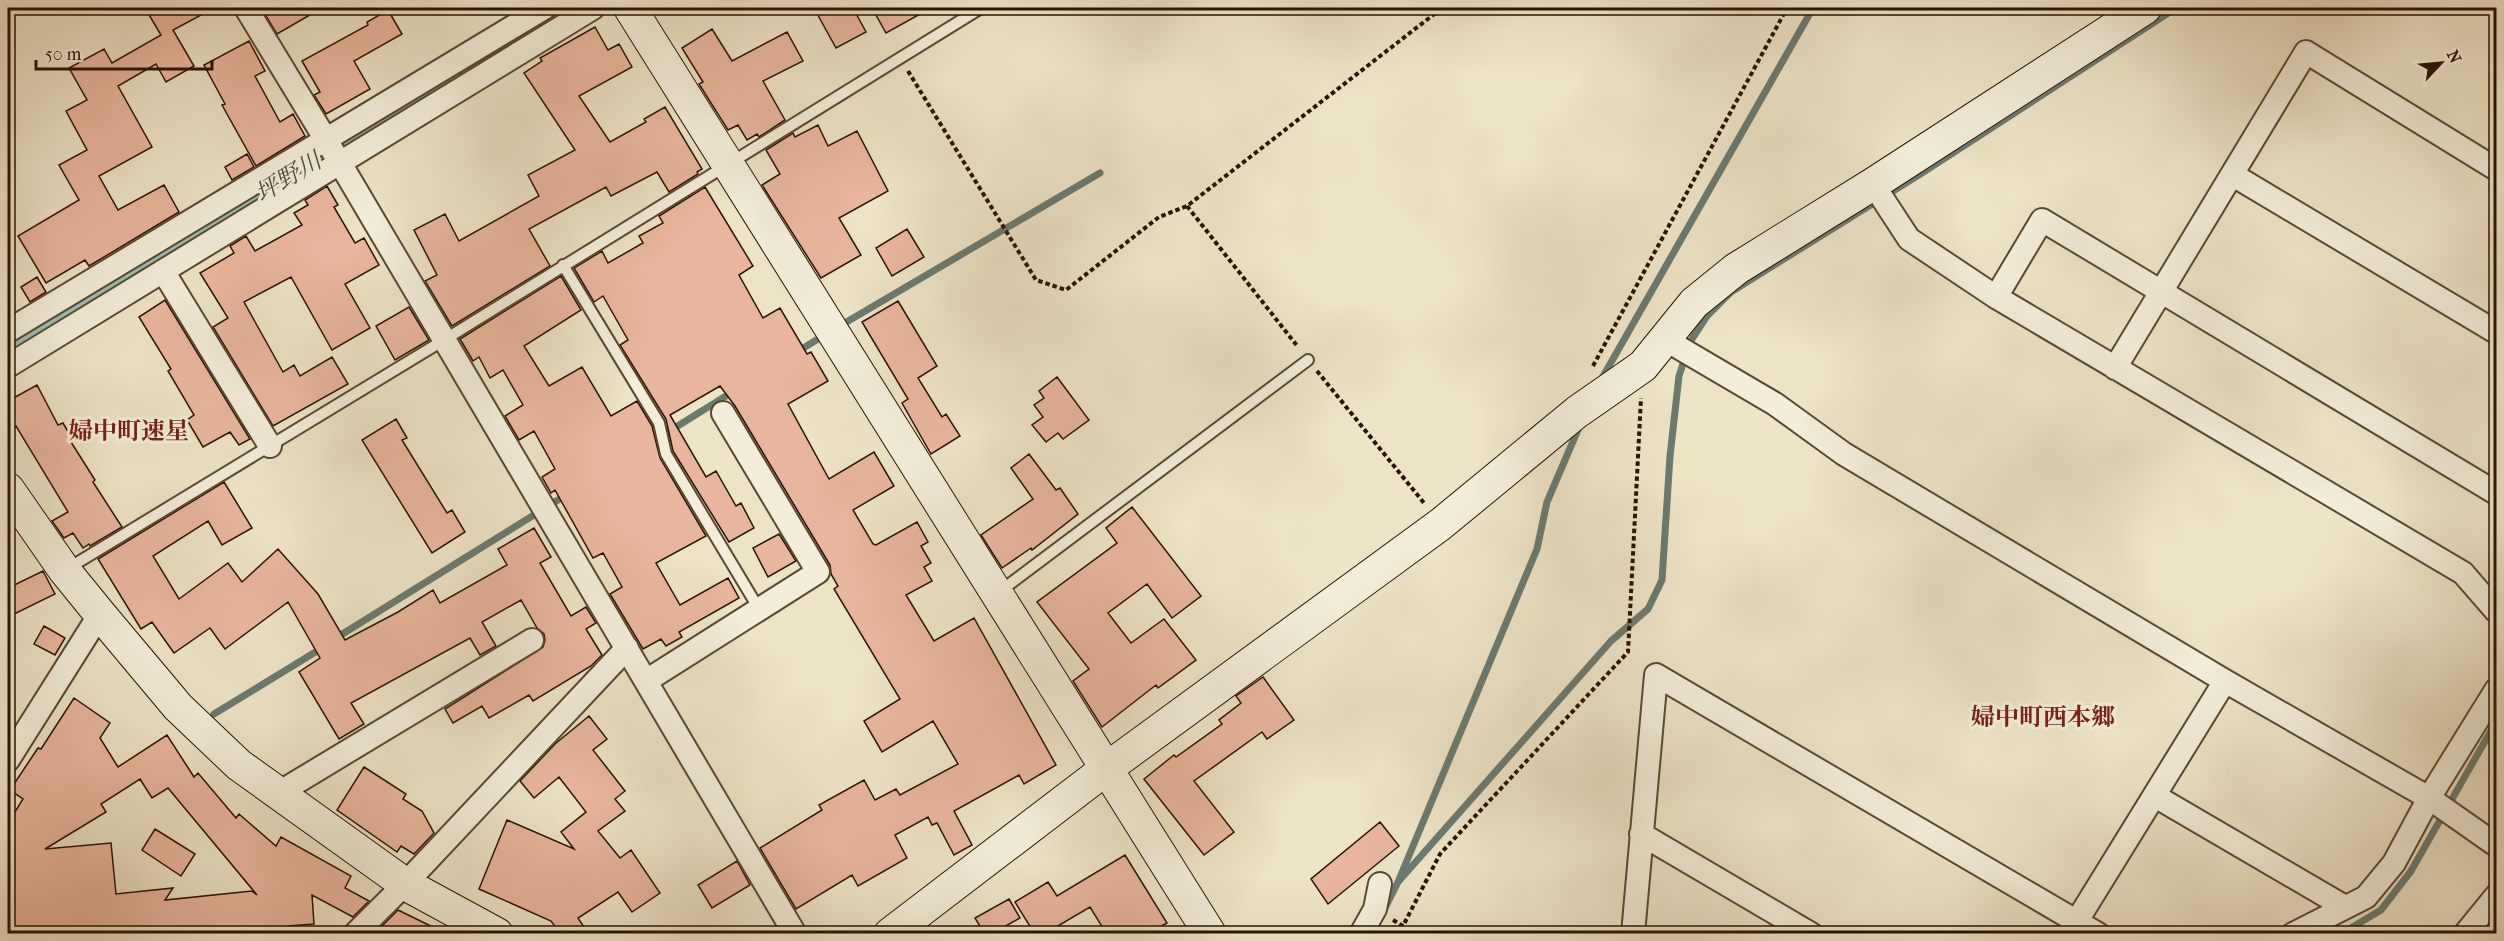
<svg xmlns="http://www.w3.org/2000/svg" width="2504" height="941" font-family="'IM FELL French Canon','Noto Serif JP',serif">
	<style>
		.lines { fill: none; stroke-linecap: round; stroke-linejoin: round }
		.stream { stroke: #6c7a6e; stroke-width: 7 }
		.river { stroke: #99beb7; stroke-width: 42 }
		.building { fill: #e7b69c; stroke: #291300; stroke-width: 1.5; fill-rule: evenodd }
		.lane-casing { stroke: #5a4731; stroke-width: 14 }
		.street-casing { stroke: #5a4731; stroke-width: 26 }
		.secondary-casing { stroke: #291300; stroke-width: 34 }
		.path { stroke: #291300; stroke-width: 4; stroke-dasharray: 4.5 3; stroke-linecap: butt }
		.lane { stroke: #f3edd9; stroke-width: 10 }
		.street { stroke: #f3edd9; stroke-width: 22 }
		.secondary { stroke: #f3edd9; stroke-width: 32 }
		.labels { text-anchor: middle; dominant-baseline: central; stroke-width: 6; stroke-linejoin: round; paint-order: stroke }
		.water-label { font-size: 24px; font-style: italic; fill: #504f40; stroke: #f3edd9 }
		.neighbourhood-label { font-size: 24px; font-weight: bold; fill: #7a1f14; stroke: #f3edd9 }
	</style>
	<rect width="100%" height="100%" fill="#ede3c5"/>
	<filter id="stains"><feTurbulence type="fractalNoise" baseFrequency=".00333" numOctaves="4"/><feColorMatrix values="0 0 0 0 .2 0 0 0 0 .09 0 0 0 0 .02 0 0 0 .5 -.17"/></filter>
	<radialGradient id="worn" r=".72"><stop offset=".6" stop-color="#630" stop-opacity="0"/><stop offset="1" stop-color="#630" stop-opacity=".3"/></radialGradient>
	<g class="lines">
		<path class="stream" d="M838 327 1100 173
			M797 352 826 334
			M1601 380 1813 8
			M660 437 734 391
			M336 638 566 495
			M214 714 322 648
			M1398 882 1611 641 1648 609 1662 580 1670 456 1679 376 1690 342 1707 316 1731 292 1922 173 2176 8
			M1383 912 1398 882 1537 549 1547 502 1580 425
			M2341 934 2381 910 2411 871 2496 722"/>
		<path class="river" d="M8 347 569 8"/>
	</g>
	<path class="building" d="M145 8H214L173 30 194 66 166 82 156 64 118 86 152 147 99 176 118 210 164 185 179 212 89 266 85 260 46 283 18 236 79 200 59 165 87 150 66 111 87 100 69 68 104 49 112 63 161 35Z
		M261 8H322L277 34Z
		M814 8H853L866 32 836 48Z
		M872 8H931L886 33Z
		M388 10 402 34 354 61 370 89 326 114 314 95 320 92 302 61 368 25 367 22Z
		M595 27 608 50 619 44 632 67 579 96 610 142 646 122 644 119 665 107 702 169 697 172 698 174 669 192 657 172 611 196 606 187 529 229 550 266 452 326 425 281 437 275 414 230 445 214 459 241 539 196 528 175 575 150 524 73 542 61 540 58Z
		M712 29 732 61 787 32 803 61 763 81 785 120 759 137 757 134 747 140 738 125 728 130 699 84 703 82 682 48Z
		M249 41 265 71 255 76 280 122 293 114 305 136 256 166 222 105 225 104 204 65Z
		M818 125 828 146 857 131 888 191 839 218 861 255 821 278 762 185 780 174 766 150 793 133 795 137Z
		M247 154 254 167 232 180 225 167Z
		M327 186 338 205 334 207 355 243 364 238 379 265 345 284 370 328 332 350 291 277 244 302 283 372 294 365 300 376 332 357 348 384 273 426 213 327 228 318 200 273 234 253 230 246 246 236 255 251 302 225 294 213 308 205 305 200Z
		M705 187 753 266 739 275 763 318 780 308 807 354 811 352 828 381 788 404 829 479 874 452 894 486 853 510 873 544 876 545 917 522 928 542 921 546 931 563 924 567 932 581 906 595 934 641 974 618 1056 765 1024 784 1019 775 954 811 972 845 954 855 937 823 932 825 928 817 895 835 907 858 858 886 852 875 796 909 760 848 822 810 819 805 864 780 875 800 896 789 900 795 958 764 933 721 882 752 864 721 900 699 834 589 838 586 831 574 830 565 735 406 720 386 670 415 706 477 716 471 736 506 741 503 754 528 729 542 673 451 666 419 620 345 628 340 603 296 594 302 574 268 602 251 608 263 643 243 639 236 663 223 659 216Z
		M907 229 924 257 892 276 876 248Z
		M561 276 581 310 524 346 549 386 582 367 611 416 637 401 652 426 660 458 706 536 656 563 680 605 728 578 739 598 679 632 682 637 666 646 661 639 643 649 610 594 622 587 603 553 593 558 555 490 551 493 542 477 555 469 534 431 519 440 505 416 523 405 503 370 490 378 479 357 473 361 460 339Z
		M37 277 46 292 30 302 21 287Z
		M165 300 250 439 239 445 230 432 203 447 187 420 194 415 168 371 171 369 139 317Z
		M898 301 937 366 918 378 942 417 946 414 960 436 931 454 902 403 908 399 862 322Z
		M409 307 429 340 395 360 376 326Z
		M1057 377 1089 420 1063 439 1058 433 1046 442 1032 425 1043 417 1034 405 1044 398 1039 391Z
		M37 385 58 425 63 423 73 440 71 442 95 480 93 482 122 527 90 546 89 544 83 548 73 533 64 538 52 521 68 512 16 426 8 431V401Z
		M396 419 407 438 402 440 447 513 452 510 465 532 432 553 362 440Z
		M1029 454 1056 490 1060 488 1078 514 1032 550 1031 548 1002 568 981 535 1033 499 1011 468Z
		M224 482 252 528 222 545 208 521 153 556 179 599 228 563 242 582 278 549 318 594 345 640 398 612 433 590 440 603 507 565 498 549 534 528 551 557 540 563 571 616 586 607 596 623 586 629 602 655 591 666 533 701 529 695 489 718 482 706 453 723 445 709 543 647 545 640 544 634 537 628 521 600 482 622 496 646 480 655 470 638 351 703 364 724 339 739 299 672 320 658 288 602 225 649 210 628 174 653 152 622 141 629 98 559Z
		M1132 507 1201 596 1172 618 1147 584 1108 613 1131 643 1164 619 1196 660 1158 688 1156 685 1102 727 1073 681 1089 669 1037 602 1117 543 1106 528Z
		M779 534 796 561 768 577 753 548Z
		M43 571 55 594 8 617V588Z
		M44 626 65 638 55 655 34 644Z
		M1263 677 1294 720 1267 739 1262 732 1194 781 1234 832 1204 855 1144 779 1174 755 1176 757 1222 724 1219 720 1241 703 1236 696Z
		M74 698 110 723 100 738 118 767 167 735 194 777 198 773 236 818 239 814 276 846 281 837 351 876 345 888 369 901 353 917 312 895 314 924 288 926V930L243 933H8V823L23 799 10 790 38 748 41 749ZM140 779 152 798 168 788 257 895 252 891 165 900 173 888 116 894 111 843 45 849 106 812 101 804Z
		M589 716 607 739 593 750 625 791 615 799 625 811 598 831 620 858 631 850 660 893 632 912 618 892 578 918 588 933H560L551 921 479 889 507 820 574 849 561 832 586 812 559 777 534 798 520 781 555 744Z
		M364 767 406 794 403 799 422 811 434 833 414 854 401 846 397 852 337 810Z
		M1380 822 1399 846 1328 904 1311 879Z
		M155 829 195 854 181 876 142 850Z
		M1125 855 1167 923 1149 933H1106L1090 907 1046 933H1034L1015 902 1048 882 1057 896Z
		M737 861 750 885 712 908 698 885Z
		M1009 899 1020 918 993 933H984L975 918Z
		M398 910 445 933H382L377 931Z"/>
	<g class="lines">
		<defs>
			<path id="lane" d="M563 265 659 423 666 454 759 609
				M67 569 444 340 981 8
				M999 592 1308 360"/>
			<path id="street" d="M246 8 340 163 795 934
				M2233 175 2496 332
				M1873 184 1909 239 1996 297 2463 573 2496 611
				M163 271 270 446
				M1996 297 2042 220 2496 493
				M8 331 544 8
				M1666 340 1775 404 1844 454 2225 681 2429 798 2496 845
				M8 366 593 8
				M2115 368 2306 52 2496 169
				M646 681 818 572 723 413
				M8 760 100 614
				M277 794 532 640
				M2155 796 2345 907
				M1641 834 1811 934
				M2070 932 2225 681
				M355 934 405 884 627 648
				M1361 934 1375 909 1380 884
				M1633 934 1656 675 2098 934
				M2293 934 2366 897 2394 863 2429 798 2496 690
				M2465 934 2496 896"/>
			<path id="secondary" d="M630 8 1210 934
				M8 489 65 571 100 614 178 707 239 765 405 884 497 934
				M890 934 1106 769 1441 524 1577 412 1643 366 1694 303 1736 269 1873 184 2145 8"/>
		</defs>
		<use href="#lane" class="lane-casing"/>
		<use href="#street" class="street-casing"/>
		<use href="#secondary" class="secondary-casing"/>
		<path class="path" d="M908 71 1036 280 1066 290 1159 217 1187 206 1442 8
			M1187 206 1298 347
			M1593 366 1787 8
			M1317 371 1424 503
			M1393 920 1403 926 1440 854 1628 652 1641 398"/>
		<use href="#lane" class="lane"/>
		<use href="#street" class="street"/>
		<use href="#secondary" class="secondary"/>
	</g>
	<g class="labels">
		<g class="water-label">
			<text transform="translate(288 177) rotate(-31)">坪野川</text>
		</g>
		<g class="neighbourhood-label">
			<text x="129" y="431">婦中町速星</text>
			<text x="2043" y="717">婦中町西本郷</text>
		</g>
	</g>
	<rect width="2504" height="941" fill="none" stroke="#ede3c5" stroke-width="30"/>
	<rect x="9" y="9" width="2486" height="923" fill="none" stroke="#291300" stroke-width="3"/>
	<rect x="15" y="15" width="2474" height="911" fill="none" stroke="#291300" stroke-width="1.5"/>
	<g transform="translate(2441 63) rotate(64)" stroke="#f3edd9" stroke-width="4.5" paint-order="stroke">
	<path d="M0-4.5L10 22L0 15L-10 22Z" fill="#291300"/>
	<text y="-9" font-size="16" font-weight="bold" text-anchor="middle" fill="#291300">N</text>
	</g>
	<path d="M36 60v9h176v-9" fill="none" stroke="#291300" stroke-width="3"/>
	<text x="45" y="60" font-size="18" fill="#291300" stroke="#f3edd9" stroke-width="4.5" paint-order="stroke">50 m</text>
	<rect width="100%" height="100%" filter="url(#stains)"/>
	<rect width="100%" height="100%" fill="url(#worn)"/>
</svg>
